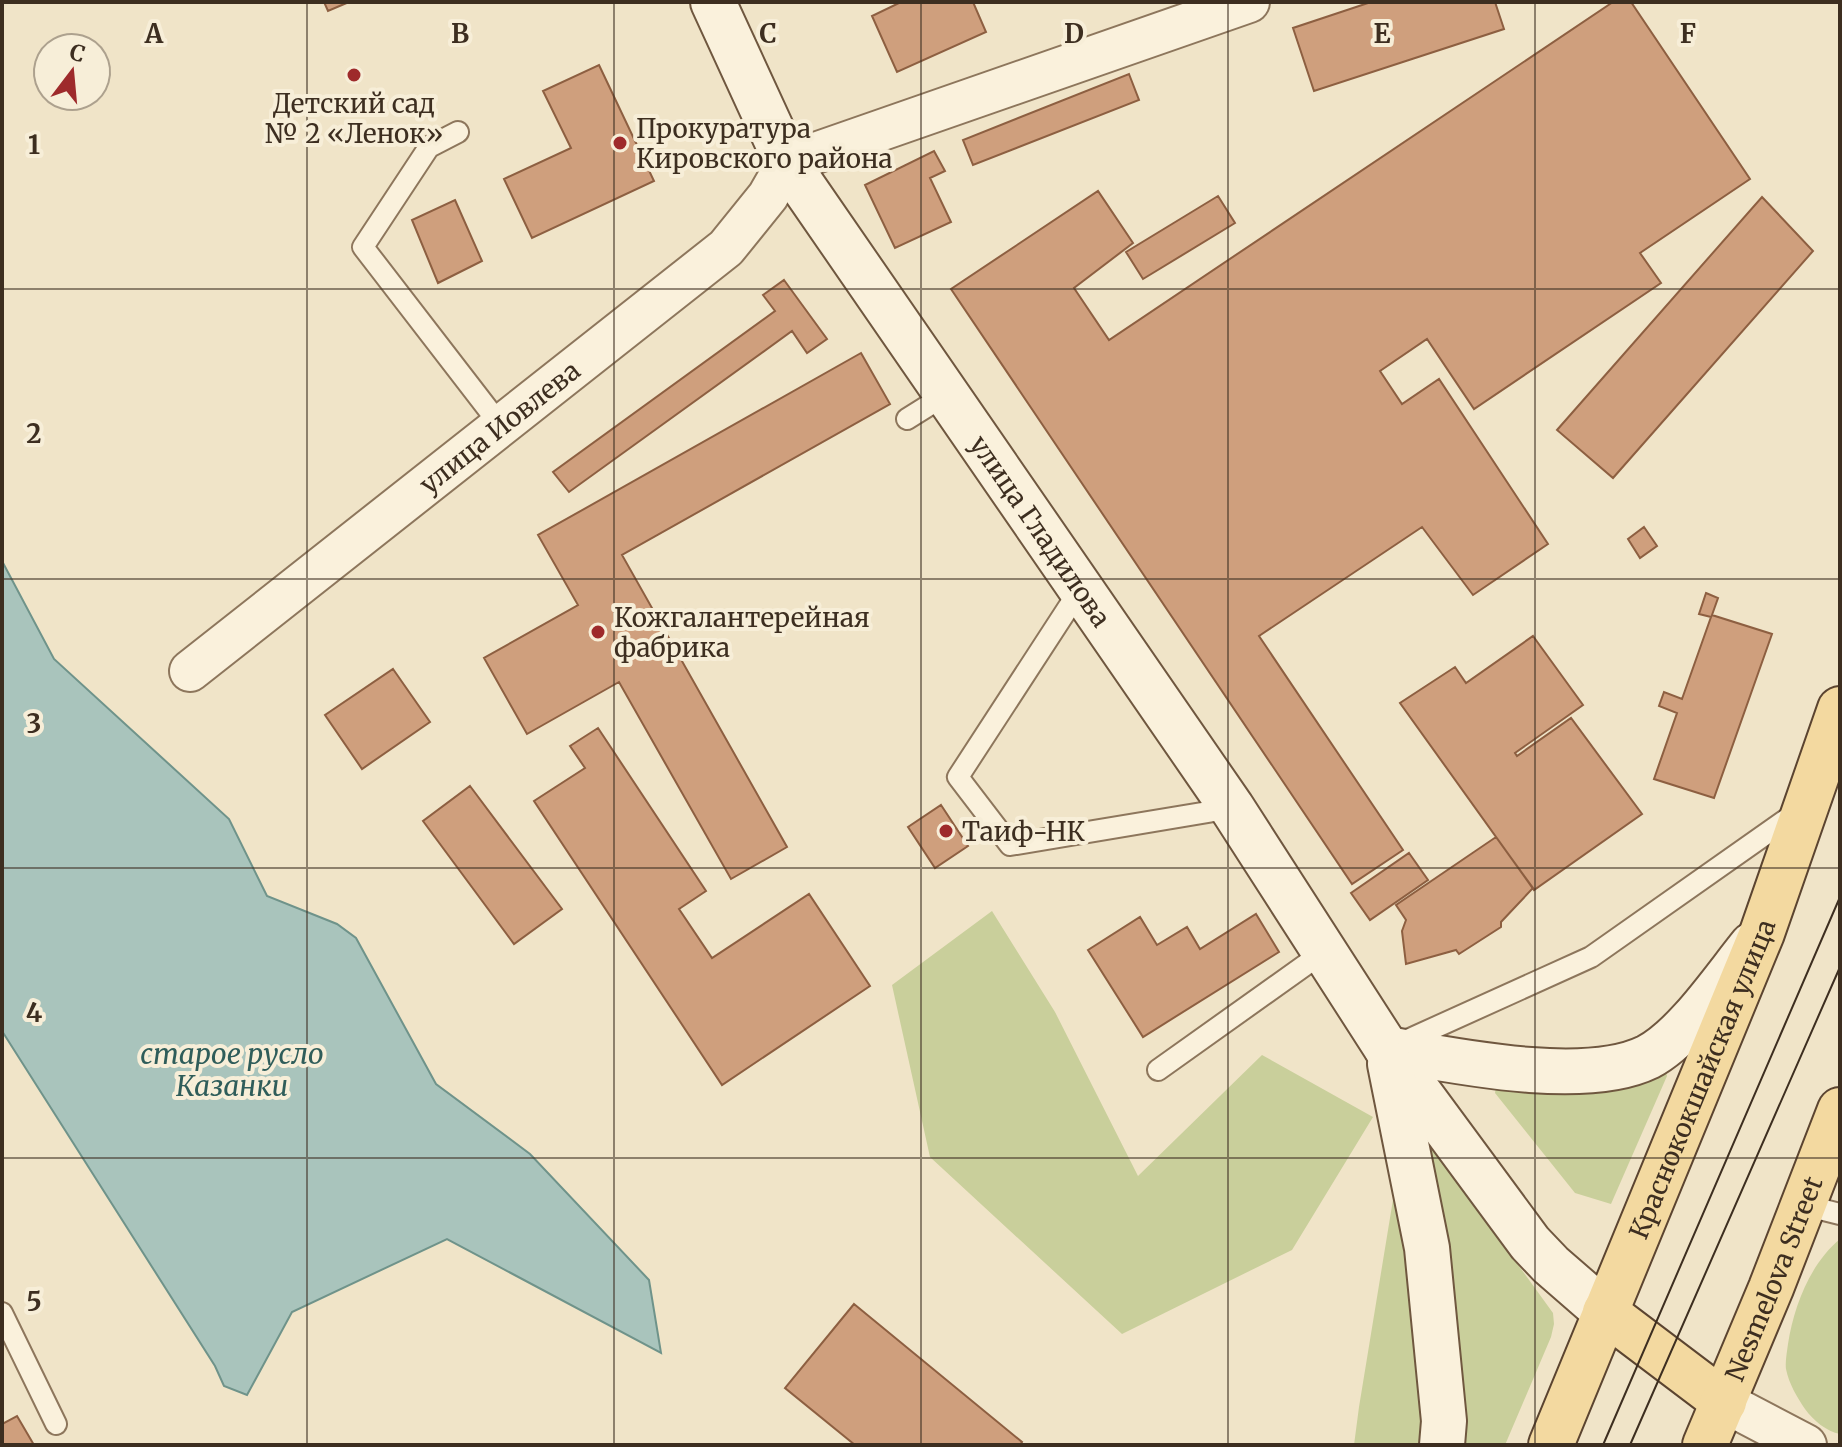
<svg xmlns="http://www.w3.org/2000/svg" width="1842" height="1447" font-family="Merriweather,serif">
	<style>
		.green { fill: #c9cf9b }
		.water { fill: #a9c4bc; stroke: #6f938a; stroke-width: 2 }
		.building { fill: #cf9f7d; stroke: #8d5f41; stroke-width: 2 }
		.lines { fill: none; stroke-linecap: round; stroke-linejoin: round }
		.lane-casing { stroke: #8d765c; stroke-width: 24 }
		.street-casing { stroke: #8d765c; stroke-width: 44 }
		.secondary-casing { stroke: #6f573f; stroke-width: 48 }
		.primary-casing { stroke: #5b4430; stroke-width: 48 }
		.lane { stroke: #faf1dc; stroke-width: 20 }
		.street { stroke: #faf1dc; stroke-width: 40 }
		.secondary { stroke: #faf1dc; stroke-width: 44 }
		.primary { stroke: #f3d9a0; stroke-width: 44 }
		.tram { stroke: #3d2e20; stroke-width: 2 }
		.grid { fill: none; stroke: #3d2e20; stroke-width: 2; stroke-opacity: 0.55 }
		.poi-dot { fill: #9e2a2b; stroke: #f7eed8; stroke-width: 3 }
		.labels { text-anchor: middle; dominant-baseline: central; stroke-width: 8; stroke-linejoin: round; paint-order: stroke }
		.poi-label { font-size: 26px; fill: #3d2e20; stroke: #f7eed8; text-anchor: start }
		.street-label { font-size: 26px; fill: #3d2e20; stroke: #f7eed8 }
		.water-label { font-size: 28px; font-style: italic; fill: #2f5d5a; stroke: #f7eed8 }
		.grid-label { font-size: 26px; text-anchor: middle; font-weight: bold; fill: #3d2e20; stroke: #f7eed8; stroke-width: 8; stroke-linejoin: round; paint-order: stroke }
	</style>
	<rect width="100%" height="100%" fill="#f0e4c8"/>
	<path class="green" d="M992 911 1055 1012 1138 1176 1262 1055 1373 1117 1292 1250 1122 1334 930 1157 892 985Z
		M1663 1060 1667 1076 1611 1204 1575 1193 1495 1093 1496 1087Z
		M1428 1147 1434 1149 1553 1313 1554 1324 1551 1337 1505 1445H1461Z
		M1400 1157 1429 1445H1354L1359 1407Z
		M1840 1239V1434C1827 1432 1813 1420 1805 1409 1797 1397 1789 1384 1786 1369 1785 1362 1787 1352 1788 1344 1794 1306 1810 1264 1840 1239Z"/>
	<path class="water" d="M2 561 54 659 229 819 267 896 337 924 356 938 436 1084 530 1154 649 1280 661 1353 447 1239 292 1312 247 1395 224 1386 215 1366 2 1031Z"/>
	<path class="building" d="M324 2H349L328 11Z
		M901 2H973L986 32 897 72 872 16Z
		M1371 2H1495L1504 29 1314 91 1293 28Z
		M1613 2H1631L1750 179 1640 253 1661 283 1474 409 1427 339 1380 371 1402 404 1439 379 1548 544 1473 595 1422 527 1259 636 1403 850 1352 884 951 289 1098 191 1133 243 1074 288 1109 340Z
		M599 65 654 181 532 238 504 179 571 148 543 91Z
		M1129 74 1139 100 973 165 963 140Z
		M934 151 945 171 930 178 951 222 895 248 865 185Z
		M1218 196 1235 223 1143 279 1126 252Z
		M1762 197 1813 251 1613 478 1557 430Z
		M455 200 482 261 438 283 412 220Z
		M784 280 827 339 807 353 792 331 569 492 553 472 775 311 763 295Z
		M861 353 890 404 622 555 787 847 731 879 619 682 527 734 484 658 578 605 538 535Z
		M1644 527 1657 546 1640 558 1628 539Z
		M1706 593 1718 598 1712 615 1772 634 1714 798 1654 779 1677 713 1659 706 1664 692 1682 699 1711 617 1699 614Z
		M1533 636 1583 705 1515 753 1517 756 1571 718 1642 814 1534 890 1400 703 1455 667 1466 683Z
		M393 669 430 722 362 769 325 715Z
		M598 728 706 891 679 909 712 958 809 894 870 986 722 1085 534 801 585 768 570 746Z
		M470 786 562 909 514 944 423 821Z
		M941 805 968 846 935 868 908 827Z
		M1496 837 1533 888 1501 922V927L1459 954 1456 950 1406 964 1402 931 1406 920 1396 905Z
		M1409 853 1428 880 1370 920 1351 893Z
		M1256 914 1279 952 1143 1037 1088 950 1140 917 1157 945 1187 927 1200 949Z
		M854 1304 1022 1442 1020 1445H855L785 1388Z
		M17 1416 34 1445H2V1424Z"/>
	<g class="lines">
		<defs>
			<path id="lane" d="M458 132 429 147 363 247 501 426
				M907 419 947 394
				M1081 588 958 777 1010 845 1232 808
				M1401 1043 1591 957 1797 812
				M1158 1070 1325 951
				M1804 1205 1840 1214
				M2 1313 56 1424"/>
			<g id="street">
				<path id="s1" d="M190 671 726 248 768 196 787 163 1249 2"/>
				<path d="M1724 1402 1806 1445"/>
			</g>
			<g id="secondary">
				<path id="s2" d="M713 2 787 163 1232 808 1387 1049 1530 1243 1551 1265 1605 1312"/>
				<path d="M1387 1049C1455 1061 1585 1088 1648 1057 1686 1037 1725 978 1752 945"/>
				<path d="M1390 1064 1427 1248 1444 1421 1442 1445"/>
			</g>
			<g id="primary">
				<path d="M1605 1312 1724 1402"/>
				<path id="s3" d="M1551 1445 1762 933 1840 709"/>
				<path id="s4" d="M1705 1445 1771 1288 1840 1110"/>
			</g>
		</defs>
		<use href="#lane" class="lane-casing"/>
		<use href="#street" class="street-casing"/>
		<use href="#secondary" class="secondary-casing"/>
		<use href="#primary" class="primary-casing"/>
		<use href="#lane" class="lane"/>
		<use href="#street" class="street"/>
		<use href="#secondary" class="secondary"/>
		<use href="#primary" class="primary"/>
		<path class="tram" d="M1603 1445 1840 897
			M1630 1445 1840 967"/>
	</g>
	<path class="grid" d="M307 2V1445M614 2V1445M921 2V1445M1228 2V1445M1535 2V1445M2 289H1840M2 579H1840M2 868H1840M2 1158H1840"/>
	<g class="poi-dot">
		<circle cx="354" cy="75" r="8"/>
		<circle cx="620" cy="143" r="8"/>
		<circle cx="598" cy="632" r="8"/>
		<circle cx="946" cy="831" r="8"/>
	</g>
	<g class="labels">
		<g class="poi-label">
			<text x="354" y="103" text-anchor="middle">Детский сад<tspan x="354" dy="30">№ 2 «Ленок»</tspan></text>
			<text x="636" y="128">Прокуратура<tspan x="636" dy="30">Кировского района</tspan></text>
			<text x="614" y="617">Кожгалантерейная<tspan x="614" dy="30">фабрика</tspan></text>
			<text x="962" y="831">Таиф-НК</text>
		</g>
		<g class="street-label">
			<text stroke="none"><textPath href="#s1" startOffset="394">улица Иовлева</textPath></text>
			<text stroke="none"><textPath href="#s2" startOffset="624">улица Гладилова</textPath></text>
			<text stroke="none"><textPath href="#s3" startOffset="396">Краснококшайская улица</textPath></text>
			<text stroke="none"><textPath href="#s4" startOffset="180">Nesmelova Street</textPath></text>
		</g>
		<g class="water-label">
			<text x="232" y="1054">старое русло<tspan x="232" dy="32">Казанки</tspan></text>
		</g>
	</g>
	<g class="grid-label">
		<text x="154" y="43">A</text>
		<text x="460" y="43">B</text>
		<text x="768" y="43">C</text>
		<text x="1074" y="43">D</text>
		<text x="1382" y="43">E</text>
		<text x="1688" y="43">F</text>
		<text x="34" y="154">1</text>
		<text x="34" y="443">2</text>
		<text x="34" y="733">3</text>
		<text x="34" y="1022">4</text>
		<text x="34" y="1311">5</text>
	</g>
	<rect width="1842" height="1447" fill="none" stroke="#3d2e20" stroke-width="8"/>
	<g transform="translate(72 72) rotate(16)"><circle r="38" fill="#f7eed8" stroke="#ada18e" stroke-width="2"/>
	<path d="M0-6L14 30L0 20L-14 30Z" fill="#9e2a2b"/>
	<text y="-12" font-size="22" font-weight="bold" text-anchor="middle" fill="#3d2e20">С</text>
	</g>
</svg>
